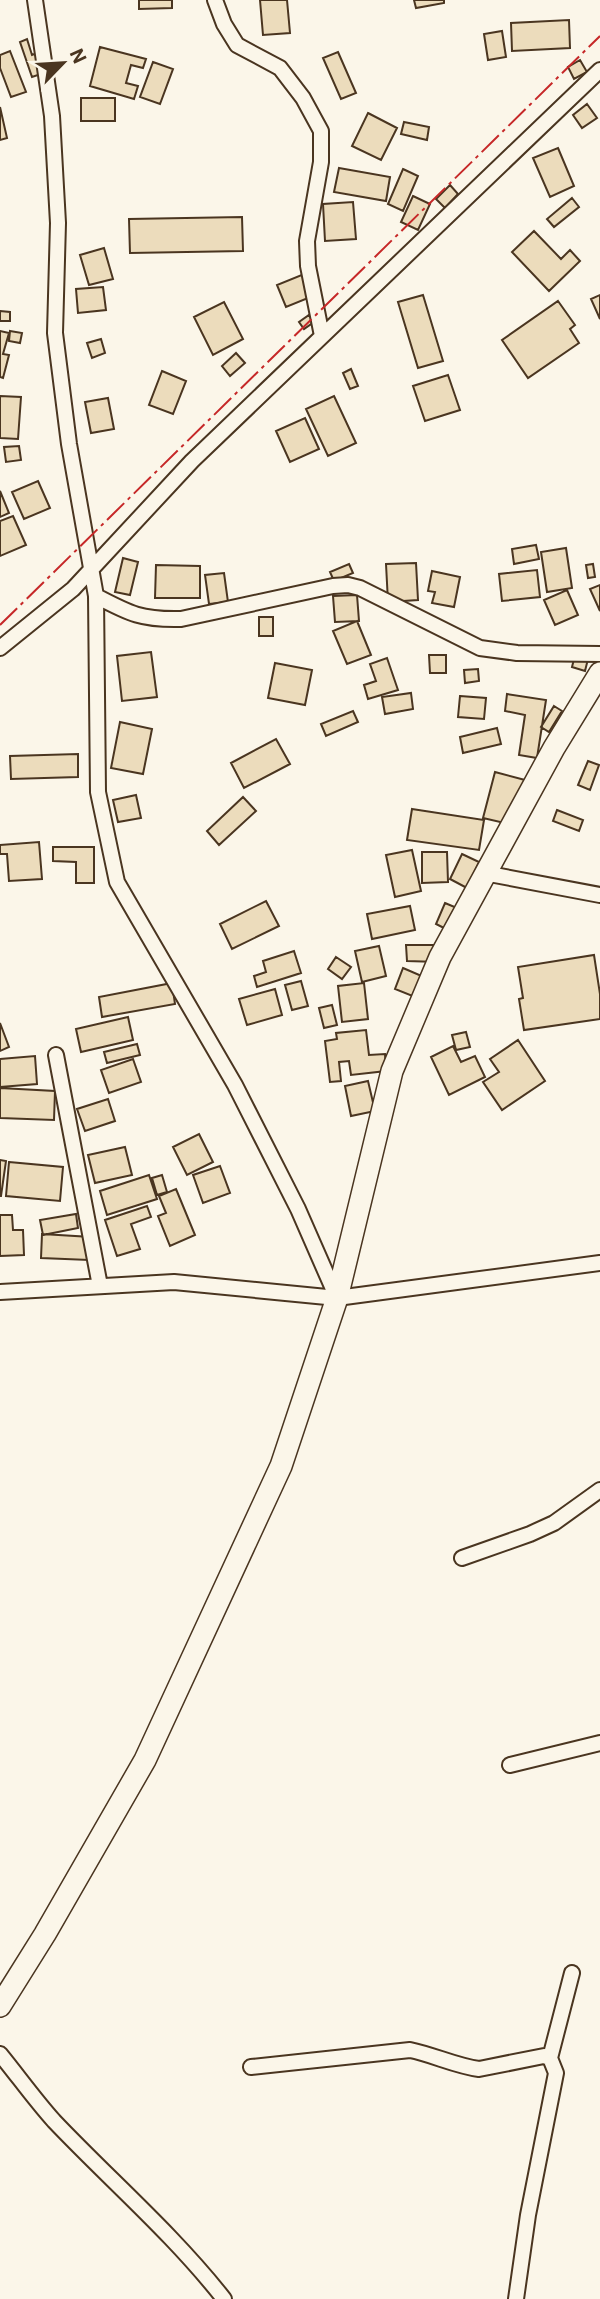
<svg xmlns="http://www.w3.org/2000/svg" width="600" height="2299" font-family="Roboto,sans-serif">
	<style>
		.building { fill: #ecdcbc; stroke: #4a3520; stroke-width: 2 }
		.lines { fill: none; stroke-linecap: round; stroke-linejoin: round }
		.street-casing { stroke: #4a3520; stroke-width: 18 }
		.secondary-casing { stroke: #4a3520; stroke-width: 24 }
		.street { stroke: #fbf6e9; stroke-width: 14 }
		.secondary { stroke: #fbf6e9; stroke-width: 21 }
		.power { stroke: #c62828; stroke-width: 2; stroke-dasharray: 24 5 3.5 5; stroke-linecap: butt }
	</style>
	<rect width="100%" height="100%" fill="#fbf6e9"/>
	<path class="building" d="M139 0H172V8L139 9Z
		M260 0H287L290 33 263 35Z
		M414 0H444V3L416 8Z
		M569 20 570 48 512 51 511 23Z
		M502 31 506 57 488 60 484 34Z
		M27 39 32 55 45 50 53 70 32 77 20 42Z
		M100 47 146 59 143 68 131 65 126 83 138 86 134 99 90 86Z
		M10 51 26 92 11 97 0 68V55Z
		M338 52 356 93 341 99 323 58Z
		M580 60 587 72 574 79 568 67Z
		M153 62 173 69 160 104 140 97Z
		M81 98H115V121H81Z
		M587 104 597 118 582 128 573 115Z
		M0 107 7 138 0 140Z
		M368 113 397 128 381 160 352 146Z
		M404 122 429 127 427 140 401 134Z
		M558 148 574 186 550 197 533 158Z
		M339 168 390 177 386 201 334 192Z
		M403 169 418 176 403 211 388 204Z
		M450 185 458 194 445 208 436 199Z
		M413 196 430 204 418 230 401 222Z
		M572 198 579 207 554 227 547 219Z
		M353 202 356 239 325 241 323 204Z
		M242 217 243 251 130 253 129 219Z
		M534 231 561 259 570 250 580 261 549 291 512 252Z
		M104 248 113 279 89 285 80 255Z
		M309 272 318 294 286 307 277 285Z
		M103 287 106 310 78 313 76 289Z
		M423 295 443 361 418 368 398 302Z
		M600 295V319L591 299Z
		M558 301 575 325 570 329 579 343 528 378 502 340Z
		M224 302 243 339 213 355 194 317Z
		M0 311 10 312V321H0Z
		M309 315 314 322 304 329 299 322Z
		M0 331 9 333 3 354 9 355 3 378 0 377Z
		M10 331 22 333 20 343 9 341Z
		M101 339 105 353 92 358 87 343Z
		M236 353 245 363 230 376 222 366Z
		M351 369 358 386 350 389 343 373Z
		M162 371 186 381 173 414 149 405Z
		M448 375 460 410 425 421 413 386Z
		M0 396 21 397 18 439 0 438Z
		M334 396 356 443 328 456 306 409Z
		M108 398 114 429 91 433 85 402Z
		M305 418 319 449 290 462 276 431Z
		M19 446 21 460 6 462 4 447Z
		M38 481 50 508 24 519 12 492Z
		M0 491 9 513 0 517Z
		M13 516 26 545 0 556V521Z
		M536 545 539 559 514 564 512 549Z
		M566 548 572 588 547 592 541 552Z
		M123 558 138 562 130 595 115 592Z
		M416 563 418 600 388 602 386 564Z
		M349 564 353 573 334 581 330 572Z
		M593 564 595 577 588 578 586 565Z
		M156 565 200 566V598H155Z
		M537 570 540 597 502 601 499 574Z
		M432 571 460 577 454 607 432 603 435 592 428 591Z
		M224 573 228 602 209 604 205 575Z
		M600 585V611L590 589Z
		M567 590 578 615 555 625 544 600Z
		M357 595 359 621 335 622 333 596Z
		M259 617H273V636H259Z
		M357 621 371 655 347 664 333 631Z
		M151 652 157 697 122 701 117 656Z
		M429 655H446V673H430Z
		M575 655 588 659 585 671 572 667Z
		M387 658 398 690 368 699 364 685 376 681 370 664Z
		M275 663 312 670 305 705 268 698Z
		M478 669 479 681 465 683 464 670Z
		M411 693 413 709 385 714 382 697Z
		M507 694 546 700 537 758 519 755 525 715 505 711Z
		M460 696 486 698 484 719 458 717Z
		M554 706 562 711 549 732 541 727Z
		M353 711 358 722 326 736 321 724Z
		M120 722 152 729 143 774 111 768Z
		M497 728 501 744 463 753 460 737Z
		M276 739 290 764 244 788 231 763Z
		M78 754V777L11 779 10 756Z
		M588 761 599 765 590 790 578 785Z
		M495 772 525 780 513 825 483 818Z
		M136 795 141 818 118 822 113 800Z
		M243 797 256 811 219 845 207 831Z
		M412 809 484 820 479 850 407 840Z
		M557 810 583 820 579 831 553 821Z
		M39 842 42 879 9 881 7 854H0V845Z
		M53 847H94V883H76V862L53 861Z
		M412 850 421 891 395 897 386 855Z
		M422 852H447L448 882 422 883Z
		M462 854 479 862 467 888 450 879Z
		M266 901 279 926 232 949 220 924Z
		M445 903 457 908 448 930 436 924Z
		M410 906 415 930 372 939 367 914Z
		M406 945H438V962L407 961Z
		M379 946 386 976 362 982 355 951Z
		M294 951 301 973 257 987 254 976 266 972 263 961Z
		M594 955 600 994V1019L524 1030 519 999 523 998 518 967Z
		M336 957 351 967 342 979 328 969Z
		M403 968 424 977 415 997 395 989Z
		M301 981 308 1006 292 1010 285 985Z
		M172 983 175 1004 102 1017 99 997Z
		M364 983 368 1019 342 1022 338 986Z
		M275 989 282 1015 247 1025 239 999Z
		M332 1005 337 1025 324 1028 319 1008Z
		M128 1017 133 1040 81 1052 76 1029Z
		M0 1023 9 1047 0 1051Z
		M366 1030 369 1055 385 1054 386 1071 351 1075 349 1061 339 1062 341 1081 330 1082 325 1041 337 1039 336 1033Z
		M466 1032 470 1047 456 1050 452 1035Z
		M518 1040 545 1081 502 1110 483 1082 499 1072 490 1059Z
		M137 1044 140 1055 107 1063 104 1052Z
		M453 1046 461 1062 475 1056 485 1077 449 1095 431 1057Z
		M35 1056 37 1084 0 1087V1059Z
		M133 1059 141 1082 109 1093 101 1070Z
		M368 1081 375 1111 351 1116 345 1086Z
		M0 1088 55 1091 54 1120 0 1118Z
		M108 1099 115 1121 85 1131 77 1109Z
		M199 1134 213 1162 187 1175 173 1147Z
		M125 1147 132 1175 95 1183 88 1155Z
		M0 1160 6 1161 1 1196H0Z
		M9 1162 63 1167 60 1201 6 1196Z
		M220 1166 230 1193 203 1203 193 1175Z
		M149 1175 157 1199 107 1215 100 1191Z
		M162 1175 167 1192 157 1195 152 1178Z
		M176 1189 195 1235 170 1246 158 1216 166 1213 159 1196Z
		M147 1206 151 1217 131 1224 140 1249 117 1256 105 1220Z
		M76 1214 78 1228 43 1235 40 1220Z
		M0 1215H12L13 1230H23L24 1255 0 1256Z
		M42 1234 91 1237 89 1260 41 1258Z"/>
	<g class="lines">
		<defs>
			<path id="street" d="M35 0 52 116 58 223 55 333 69 444 96 596 98 792 117 882 235 1085 298 1209 337 1298
				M215 0 224 24 237 45 280 68 303 98 321 131V162L307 241 308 266 322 336
				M96 596C130 614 142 620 181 619L333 586 348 585 360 588 480 648 517 653 600 654
				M0 648 73 589 192 461 600 70
				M484 873 600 895
				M56 1055 100 1286
				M0 1292 174 1282 337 1298 600 1263
				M462 1558 530 1534 554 1523 600 1490
				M510 1765 600 1743
				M0 2054C18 2076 35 2100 54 2121 110 2180 173 2234 224 2299
				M251 2067 410 2050C434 2055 456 2066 479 2069L544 2056 550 2058
				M516 2299 528 2215 556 2073 550 2058 572 1973"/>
			<path id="secondary" d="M0 2006 45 1934 145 1760 281 1466 337 1298 392 1071 440 957 554 748 600 673"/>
		</defs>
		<use href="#street" class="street-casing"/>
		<use href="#secondary" class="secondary-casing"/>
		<use href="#street" class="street"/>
		<use href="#secondary" class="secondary"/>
		<path class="power" d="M0 625 600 36"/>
	</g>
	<g transform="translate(63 63) rotate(65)" stroke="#fbf6e9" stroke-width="5" paint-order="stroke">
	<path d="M0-5L12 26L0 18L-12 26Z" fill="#4a3520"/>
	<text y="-10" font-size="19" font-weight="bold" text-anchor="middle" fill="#4a3520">N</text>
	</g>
</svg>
